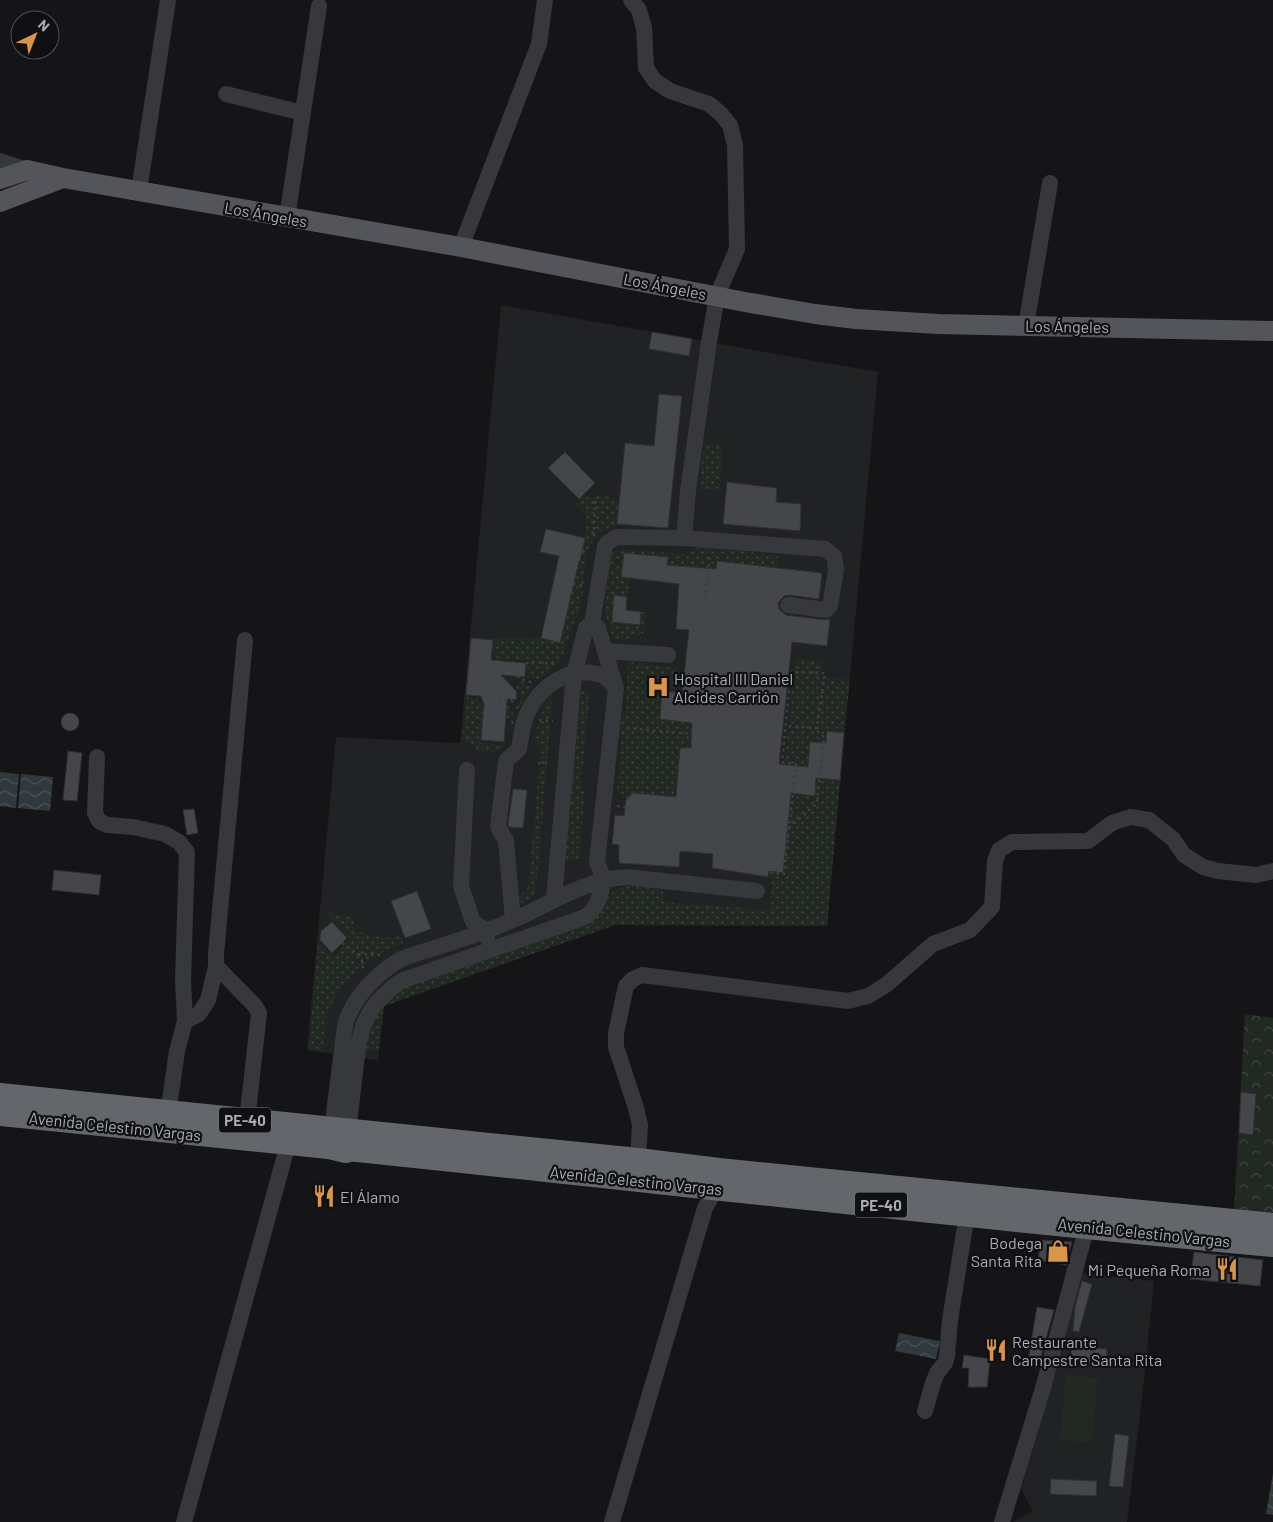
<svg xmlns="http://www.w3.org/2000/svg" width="1273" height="1522" font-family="Barlow,sans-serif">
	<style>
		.built { fill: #212224 }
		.grass { fill: url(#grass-dots); fill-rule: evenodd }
		.park { fill: url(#park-crowns) }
		.garden { fill: #222822 }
		.water { fill: url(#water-waves) }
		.building { fill: #444649; stroke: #2f3032 }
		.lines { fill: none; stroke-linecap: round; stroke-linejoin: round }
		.path { stroke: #3d3f42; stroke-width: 2.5; stroke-dasharray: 2.5 4; stroke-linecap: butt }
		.minor { stroke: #37383b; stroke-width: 16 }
		.major { stroke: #53555a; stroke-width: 20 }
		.highway { stroke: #63676c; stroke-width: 24 }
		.labels { text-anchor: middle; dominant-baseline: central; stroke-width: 4.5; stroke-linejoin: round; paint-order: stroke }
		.shield { fill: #101012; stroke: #7b7f84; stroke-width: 1 }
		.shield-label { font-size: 15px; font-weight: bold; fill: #a9aeb5 }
		.street-label { font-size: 16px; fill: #a9aeb5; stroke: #101012 }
		.poi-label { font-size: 16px; fill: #a9aeb5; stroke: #101012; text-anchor: start }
	</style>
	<defs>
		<pattern id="grass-dots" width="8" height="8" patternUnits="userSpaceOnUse" patternTransform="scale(1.25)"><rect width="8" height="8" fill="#222822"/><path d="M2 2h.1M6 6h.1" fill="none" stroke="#3f4540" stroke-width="1.8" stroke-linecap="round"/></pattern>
		<pattern id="park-crowns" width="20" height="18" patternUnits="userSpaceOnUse" patternTransform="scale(1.25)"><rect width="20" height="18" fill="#222822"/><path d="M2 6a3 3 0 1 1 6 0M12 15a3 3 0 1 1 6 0" fill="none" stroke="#3f4540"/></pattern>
		<pattern id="water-waves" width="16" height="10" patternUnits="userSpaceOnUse" patternTransform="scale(1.25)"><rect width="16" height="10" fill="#30393e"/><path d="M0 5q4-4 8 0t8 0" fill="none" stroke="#4b5358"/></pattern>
	</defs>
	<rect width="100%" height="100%" fill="#151517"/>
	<path class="built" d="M501 305 878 372 827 926 615 925 384 1006 378 1060 307 1050 336 737 460 743Z
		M1082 1273 1154 1281 1143 1389 1127 1522H1013L1033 1511 1021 1489 1058 1364Z"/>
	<path class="grass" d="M704 443 722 445 720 491 699 489Z
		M602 494 619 502 617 524C602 529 592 539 587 553L581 607 561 660 539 680 527 677 528 661 493 658 495 638H541L560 643 585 538 586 515 575 504 585 495 591 499Z
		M699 547 778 555 777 568 717 561 713 595 680 566 667 565 668 557 624 553 621 577 631 578 627 597 614 596 612 622 640 625 641 612H646L645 632 628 640 613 639 605 611 610 555 615 550 622 549 685 554Z
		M795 659 822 661 821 678 850 679 844 733 827 731 824 759 827 779 840 780 827 926 615 925 384 1006 379 1050 366 1049 363 1034 393 991 595 915C601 907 609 892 619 888 628 883 652 888 663 890V902L769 910ZM810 742 820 743 814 796 806 795Z
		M631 662 678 668 676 692 663 691 692 723 691 748H680L676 797 633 793 626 800 617 791 621 742 617 737 619 719 626 711 628 664Z
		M520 681 532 686 518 710 516 708V704L520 701 521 693 517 689V684Z
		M581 689 590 691 581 785 585 789 579 860 565 859Z
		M553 693 536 892C531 902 524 902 514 905V903L528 887 541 749 534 743C538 726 541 706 553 693Z
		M467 697 479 699 481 703 485 706 500 705 510 706 511 711 516 716 511 731 509 730 510 718 483 717 481 743 505 745 499 752 478 751 462 738Z
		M328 912 353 918 356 931 384 938 401 936 403 943C369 955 341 979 328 1013 324 1026 324 1039 323 1052L309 1050 318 942 333 956 350 939 328 915Z"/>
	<path class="park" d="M1245 1014 1273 1018V1214L1234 1210Z"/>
	<path class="garden" d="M1266 1101 1273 1102V1137L1264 1136Z
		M1066 1374 1098 1378 1092 1443 1060 1440Z"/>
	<path class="water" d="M0 772 19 774 16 808 0 806Z
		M21 774 53 777 50 811 18 808Z
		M899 1333 940 1341 936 1359 895 1351Z
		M1273 1473V1515L1266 1514Z"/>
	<path class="building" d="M652 332 692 339 689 356 649 349Z
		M659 394 682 396 668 528 617 524 625 443 654 446Z
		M565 452 595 483 579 499 548 468Z
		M727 482 777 488 776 502 801 504 800 531 723 524Z
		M546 529 585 538 580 561H579L560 643 541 638 559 556 540 552Z
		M624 553 668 557 667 565 716 569 717 561 822 573 819 599 789 595 784 596 778 603 779 609 786 615 825 620 830 619 827 646 792 642 779 764 808 767 810 742 826 743 827 731 844 733 840 780 816 778 815 796 791 793 783 873 769 871 768 877 712 868 713 854 680 851 679 867 619 863V845L612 844 615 815 624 816 626 800 633 793 676 797 680 748H691L692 723 660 719 662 691 682 693 689 630 676 629 679 584 621 577Z
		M614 595 627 597 626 610 641 612 640 625 612 622Z
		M471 638 493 640 491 660 526 663 525 677 501 675 517 692 516 700 507 699 504 742 481 740 484 705 481 696 466 695Z
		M61 722a9 9 0 1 1 18 0a9 9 0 1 1-18 0Z
		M68 751 82 753 77 801 63 800Z
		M513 789 527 790 523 828 509 827 508 825Z
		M194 809 198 833 187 835 183 810Z
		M54 870 101 875 99 895 52 890Z
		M417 891 431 929 405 938 391 901Z
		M332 922 347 938 332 953 320 940 321 931Z
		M1241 1092 1256 1094 1253 1135 1239 1133Z
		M1041 1240 1072 1242 1066 1265 1038 1260Z
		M1194 1252 1263 1260 1260 1286 1190 1279Z
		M1082 1281 1092 1284 1079 1332 1073 1331 1075 1307Z
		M1037 1307 1054 1310 1038 1368 1027 1367Z
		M1072 1346 1107 1349 1106 1365 1070 1361Z
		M964 1355 990 1359 987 1387H968L969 1368H962Z
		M1115 1434 1129 1436 1123 1487 1109 1486Z
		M1051 1479 1097 1481 1096 1496 1050 1494Z"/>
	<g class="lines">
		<path class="path" d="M594 536 595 500
			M582 551 588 552
			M573 584 584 586
			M704 605 710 555
			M526 664 530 662 556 664
			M518 676 519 679 531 682
			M498 699 517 702
			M539 720 553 721
			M627 728 692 734
			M538 763H549
			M617 806 625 807
			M789 828 817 803 824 737 817 731V728
			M770 873 784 874 796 764 782 762 791 672 825 673 817 728 786 726
			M342 943 358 954 380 955
			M358 954 362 960 363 968"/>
		<path class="minor" d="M631 0 639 10 644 28 646 68 655 81 670 91 709 104 720 113 730 125 735 145 737 249 717 296 709 342 688 491 684 538
			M226 94 303 113
			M0 161 27 170
			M139 191 168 0
			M287 218 319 6
			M461 247 539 44 545 0
			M1026 326 1050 183
			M245 640 216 954V966L255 1006 259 1013 247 1121
			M605 651 668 655
			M97 757 95 813 99 821 107 825 133 827 165 834 179 842 187 852 183 980 185 1021 177 1051 167 1121
			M467 770 461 886 473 922 486 930 487 937
			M554 898 574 674 586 628 592 623 605 546 608 542 617 537 684 538 825 549 834 556 836 570 830 606 826 610 788 605
			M513 920 506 841 498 827 506 761 519 749C521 737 522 723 528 712 539 688 566 668 593 673 597 674 601 674 604 676 608 679 611 684 615 687
			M185 1021 199 1014 208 1000 216 966
			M331 1138 345 1025C354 996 375 975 401 959 438 946 478 936 513 920 550 904 585 879 626 877L757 891
			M347 1141C349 1121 352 1100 354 1080 360 1033 359 1011 401 981L585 917C596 910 602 894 603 881 603 875 599 867 597 862L616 688 598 628 592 623
			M638 1160 640 1125 636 1108 616 1047V1033L626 986 633 979 642 975 848 1001 868 996 886 985 933 944 970 930 992 907 995 861 999 850 1012 842 1088 841 1112 823 1130 817 1149 820 1173 839 1184 855 1203 867 1218 871 1256 875 1273 871
			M925 1411 933 1383 937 1373 945 1363 947 1356 950 1320 967 1214
			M184 1522 288 1144
			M612 1522 705 1208 716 1189 717 1180
			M1002 1522 1043 1388 1087 1226V1218"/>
		<path class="major" d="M0 179 27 170 63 178 461 247 745 302 815 314 856 319 938 324 1273 331
			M0 202 63 178"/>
		<path class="highway" d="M0 1095 638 1160 719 1170 1273 1225
			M0 1114 329 1147 346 1151 348 1149C657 1181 964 1217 1273 1245"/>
	</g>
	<defs>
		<symbol id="hospital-bare" viewBox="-9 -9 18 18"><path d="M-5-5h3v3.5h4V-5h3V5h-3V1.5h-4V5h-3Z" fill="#da9549" stroke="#101012" stroke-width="2.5" paint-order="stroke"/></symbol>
		<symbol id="restaurant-bare" viewBox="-9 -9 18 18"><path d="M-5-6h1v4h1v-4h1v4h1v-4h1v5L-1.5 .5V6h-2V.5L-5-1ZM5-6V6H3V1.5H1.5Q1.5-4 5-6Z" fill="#da9549" stroke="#101012" stroke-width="2.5" paint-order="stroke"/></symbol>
		<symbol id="shop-bare" viewBox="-9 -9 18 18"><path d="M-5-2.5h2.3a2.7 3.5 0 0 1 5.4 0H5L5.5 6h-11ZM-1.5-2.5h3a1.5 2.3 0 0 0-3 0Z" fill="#da9549" stroke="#101012" stroke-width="2.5" paint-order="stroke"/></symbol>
	</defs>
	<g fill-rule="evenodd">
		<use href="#hospital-bare" x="642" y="671" width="32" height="32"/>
		<use href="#restaurant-bare" x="308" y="1180" width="32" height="32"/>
		<use href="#shop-bare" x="1042" y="1235" width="32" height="32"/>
		<use href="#restaurant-bare" x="1211" y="1253" width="32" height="32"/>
		<use href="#restaurant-bare" x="980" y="1334" width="32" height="32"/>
	</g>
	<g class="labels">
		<g class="shield">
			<rect x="219" y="1107.5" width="52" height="25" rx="4"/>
			<rect x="855" y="1192.5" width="52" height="25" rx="4"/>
		</g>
		<g class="shield-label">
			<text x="245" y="1120">PE-40</text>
			<text x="881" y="1205">PE-40</text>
		</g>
		<g class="street-label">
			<text transform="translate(266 214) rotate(10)">Los Ángeles</text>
			<text transform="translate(665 286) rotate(11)">Los Ángeles</text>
			<text transform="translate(1067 326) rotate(1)">Los Ángeles</text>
			<text transform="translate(115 1126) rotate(6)">Avenida Celestino Vargas</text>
			<text transform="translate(636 1180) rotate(6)">Avenida Celestino Vargas</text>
			<text transform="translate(1144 1232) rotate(6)">Avenida Celestino Vargas</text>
		</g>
		<g class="poi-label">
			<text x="674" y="678">Hospital III Daniel<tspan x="674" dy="18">Alcides Carrión</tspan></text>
			<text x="340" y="1196">El Álamo</text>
			<text x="1042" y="1242" text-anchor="end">Bodega<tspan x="1042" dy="18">Santa Rita</tspan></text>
			<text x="1210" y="1269" text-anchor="end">Mi Pequeña Roma</text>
			<text x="1012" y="1341">Restaurante<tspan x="1012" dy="18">Campestre Santa Rita</tspan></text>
		</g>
	</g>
	<g transform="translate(35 35) rotate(43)"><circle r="24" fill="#101012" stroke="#4d4f53"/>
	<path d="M0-4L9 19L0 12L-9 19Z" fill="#da9549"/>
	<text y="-8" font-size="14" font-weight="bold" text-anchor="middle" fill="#a9aeb5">N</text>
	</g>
</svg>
